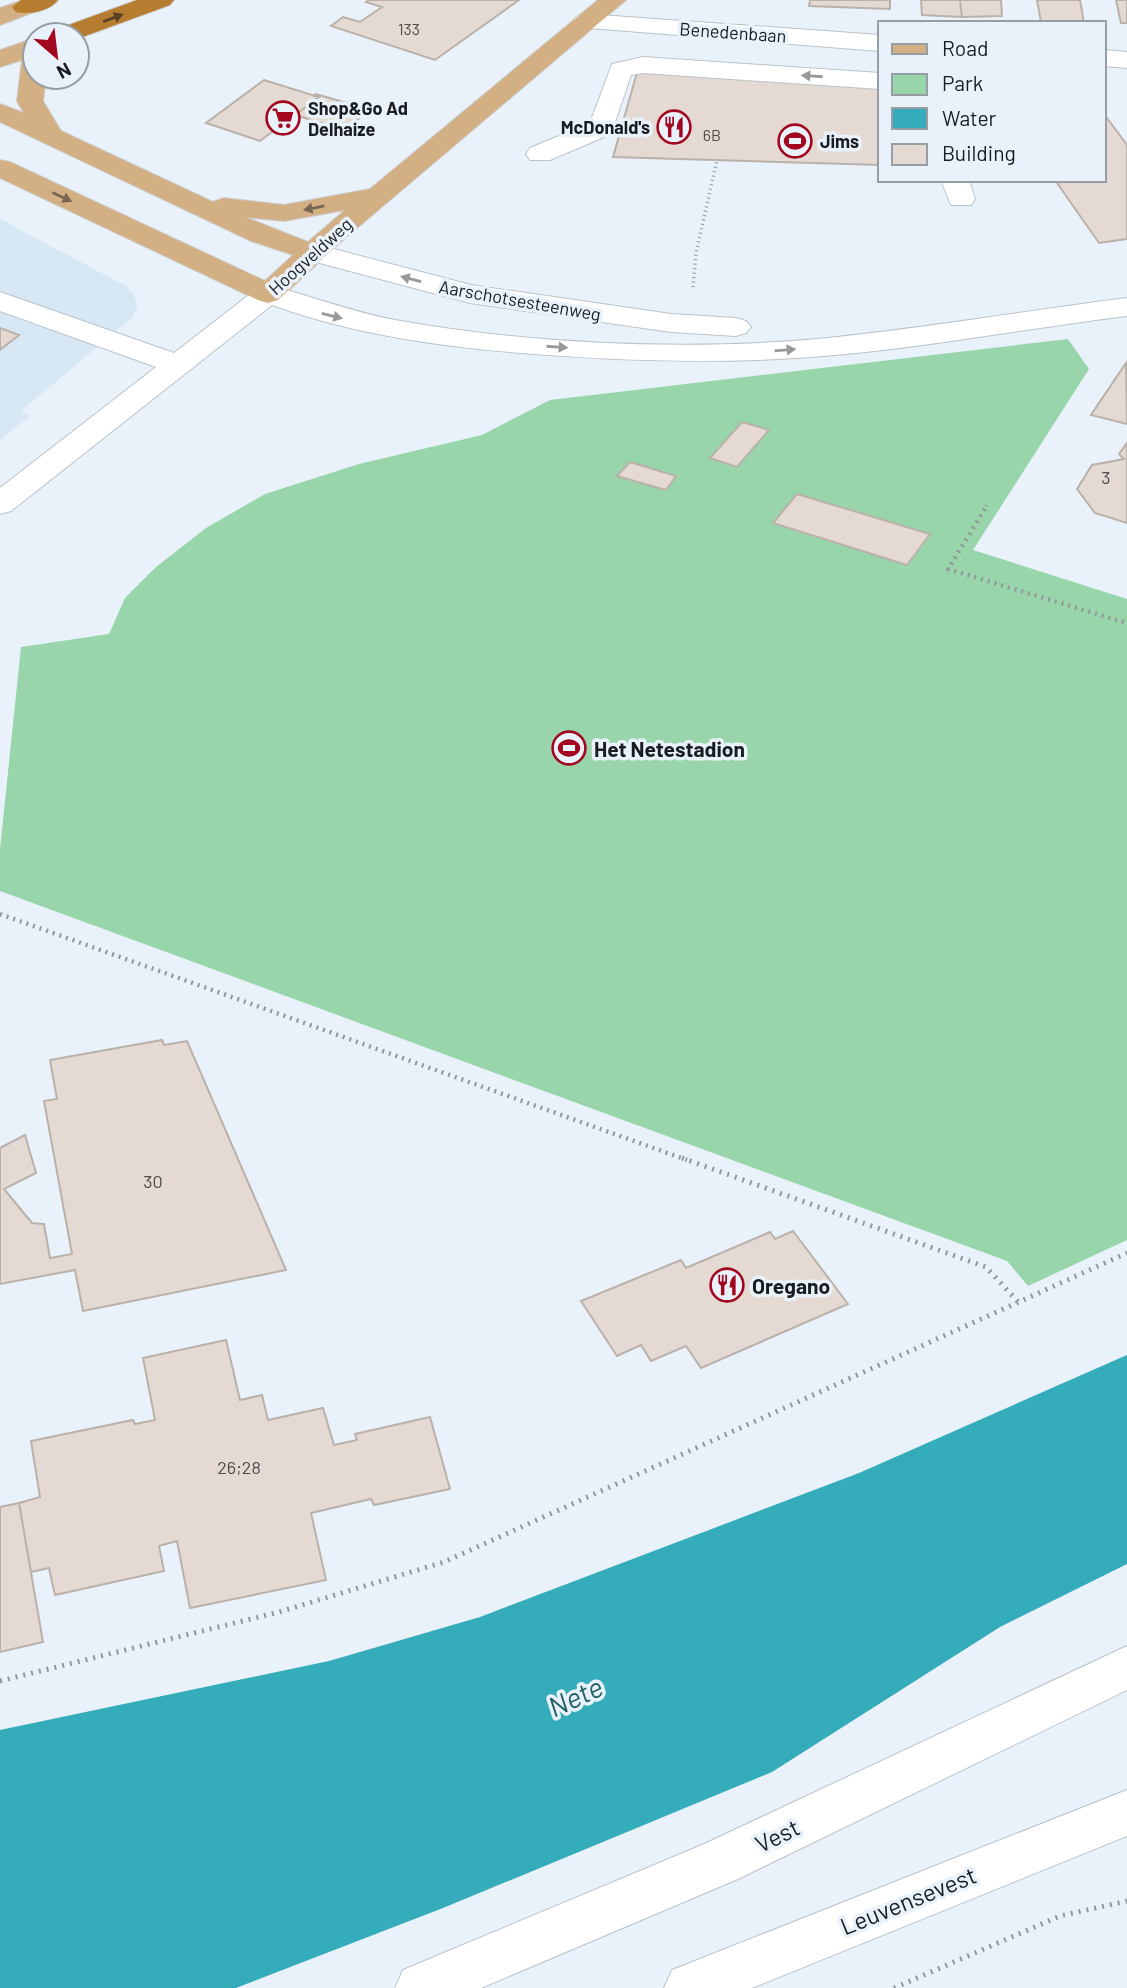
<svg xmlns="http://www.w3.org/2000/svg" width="1127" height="1988" font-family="Barlow,sans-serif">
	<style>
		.built { fill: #d7e7f4 }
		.green { fill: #98d5ab }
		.water { fill: #35acba }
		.building { fill: #e4dad3; stroke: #bab1aa; stroke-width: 2 }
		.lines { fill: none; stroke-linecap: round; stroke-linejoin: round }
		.minor-casing { stroke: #bac3ca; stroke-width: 2 }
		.major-casing { stroke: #cdcdce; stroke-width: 2 }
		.highway-casing { stroke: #cdcdce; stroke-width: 2 }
		.path-far2 { stroke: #91979d; stroke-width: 3.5; stroke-dasharray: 1 3.5; stroke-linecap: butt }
		.path-far1 { stroke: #91979d; stroke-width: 4.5; stroke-dasharray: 2 5; stroke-linecap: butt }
		.path { stroke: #91979d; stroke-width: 5; stroke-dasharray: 2 6; stroke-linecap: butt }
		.minor { fill: #fff; fill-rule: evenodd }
		.major { fill: #d3b083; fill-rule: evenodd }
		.highway { fill: #b67c30; fill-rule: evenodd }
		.oneway { fill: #584326 }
		.oneway2 { fill: #98999b }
		.oneway3 { fill: #766652 }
		.labels { text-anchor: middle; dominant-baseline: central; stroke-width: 7; stroke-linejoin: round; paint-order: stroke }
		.far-number-label { font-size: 16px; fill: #4c4c4d }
		.far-street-label { font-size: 18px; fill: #1a1d20; stroke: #e9f2fa }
		.far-poi-label { font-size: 18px; font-weight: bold; fill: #1a1d20; stroke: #e9f2fa; text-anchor: start }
		.number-label { font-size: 18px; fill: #4c4c4d }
		.poi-label { font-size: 21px; font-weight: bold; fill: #1a1d20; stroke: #e9f2fa; text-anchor: start }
		.near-street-label { font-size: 24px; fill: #1a1d20; stroke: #e9f2fa }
		.near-water-label { font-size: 28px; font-style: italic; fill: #226068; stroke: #e9f2fa }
	</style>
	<rect width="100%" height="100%" fill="#e9f2fa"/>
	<path class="built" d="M0 219 126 286 134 296 138 307 132 318 21 411 30 416 0 440Z"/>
	<path class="green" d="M1068 339 1089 369 973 550 1127 599V1240L1028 1286 1007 1261 0 891V849L21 647 109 634 125 598 156 567 206 528 265 494 359 464 482 435 550 400Z"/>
	<path class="water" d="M1127 1355V1564L1000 1627 772 1772 443 1908 236 1988H0V1730L329 1661 480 1617 859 1473Z"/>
	<path class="building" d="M369 0H519L435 60 331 26 343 17 360 22 382 7 366 2Z
		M810 0H890V9L809 6Z
		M921 0H960L962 17 922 15Z
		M960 0H1001L1002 16 962 17Z
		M1037 0H1080L1084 23 1041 22Z
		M1116 0H1127V23H1121Z
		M638 69 880 87V165L613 157Z
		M264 80 319 97 260 141 206 123Z
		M316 94 370 110 345 130 295 115 319 97 314 96Z
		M1104 114 1127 145V239L1099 243 1055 180H1104Z
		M0 328 19 335 0 350Z
		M1126 363 1127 424 1091 415Z
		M742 422 769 430 737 467 710 458Z
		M1127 443V523L1095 513 1077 489 1092 465 1124 459 1119 454Z
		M630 462 676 476 666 490 617 476Z
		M797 494 930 534 907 565 773 523Z
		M162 1040 164 1045 187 1041 286 1270 83 1311 75 1270 0 1284V1148L25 1135 36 1173 4 1189 32 1223 44 1224 50 1258 72 1254 44 1101 57 1099 50 1060Z
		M793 1231 848 1304 701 1368 686 1346 651 1361 641 1345 617 1356 581 1301 681 1260 686 1268 770 1232 775 1239Z
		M226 1340 240 1400 262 1395 268 1420 323 1408 334 1445 357 1440 355 1434 430 1417 450 1489 374 1505 371 1499 311 1513 326 1580 190 1608 177 1541 159 1546 164 1571 55 1595 49 1568 31 1572 19 1503 40 1497 31 1441 133 1420 135 1424 155 1420 143 1358Z
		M19 1503 43 1642 0 1652V1507Z"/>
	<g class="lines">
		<defs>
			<path id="minor" d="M585 14 880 35V51L576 27 572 22 576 17Z
				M1104 50 1127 52V68L1104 66Z
				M643 57 880 73V89L643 73 631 75 611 134 550 160H530L526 154 530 148 590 123 612 64Z
				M941 180H969L975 199 971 205H951Z
				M311 243 471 285 671 314 736 318 746 321 751 327 746 333 736 336 671 332 470 303 301 258 297 252 301 246Z
				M268 285C311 296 352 312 395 320 528 344 684 351 817 339 921 329 1024 311 1127 298V316C1022 329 917 349 812 357 715 364 618 361 521 353 436 346 352 334 272 305L11 511 0 514V488L156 367 0 311V292L174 353 258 288Z
				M1127 1646V1690L738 1879 481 1988H395L403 1970 702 1845Z
				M1127 1790V1836L752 1988H664L672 1970Z"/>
			<path id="major" d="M23 0 34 2 38 7 34 12 0 25V8Z
				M598 0H626L344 239 278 300 268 303 258 300 0 178V160L10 162 265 281 293 255 251 241 0 122V104L24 113 17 101 22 60 0 67V50L35 38V77H46L43 101 61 131 213 202 224 198 284 205 370 189ZM345 210 308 242 245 217 284 221Z"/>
			<path id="highway" d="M21 0H58C50 11 29 15 16 12L12 7Z
				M137 0H174L170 5 77 39V35H51L55 30Z"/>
		</defs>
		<use href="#minor" class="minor-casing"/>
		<use href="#major" class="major-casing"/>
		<use href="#highway" class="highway-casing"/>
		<path class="path-far2" d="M693 287 696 253 717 160
			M984 510 988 503"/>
		<path class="path-far1" d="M985 509 948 569 1127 623
			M0 914 687 1160"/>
		<path class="path" d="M682 1158 986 1267 1019 1303
			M0 1681 279 1612 444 1562 1127 1253
			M894 1988 1060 1916 1127 1901"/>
		<use href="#minor" class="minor"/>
		<use href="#major" class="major"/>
		<use href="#highway" class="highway"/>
	</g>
	<defs><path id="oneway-solid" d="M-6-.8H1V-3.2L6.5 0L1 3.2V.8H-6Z" transform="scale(1.75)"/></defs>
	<use class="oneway" href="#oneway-solid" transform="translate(113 18) rotate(-20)"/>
	<g class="oneway2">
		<use href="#oneway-solid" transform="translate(812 76) rotate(-176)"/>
		<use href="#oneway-solid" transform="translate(411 279) rotate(-165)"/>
		<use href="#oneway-solid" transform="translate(332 316) rotate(14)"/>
		<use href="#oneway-solid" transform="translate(557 347) rotate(4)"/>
		<use href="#oneway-solid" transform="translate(785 350) rotate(-5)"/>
	</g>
	<g class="oneway3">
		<use href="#oneway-solid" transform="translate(62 197) rotate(25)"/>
		<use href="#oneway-solid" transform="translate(314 208) rotate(169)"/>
	</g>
	<defs>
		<symbol id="supermarket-ring" viewBox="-11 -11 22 22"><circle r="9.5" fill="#e9f2fa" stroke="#a3071f" stroke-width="1.5"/><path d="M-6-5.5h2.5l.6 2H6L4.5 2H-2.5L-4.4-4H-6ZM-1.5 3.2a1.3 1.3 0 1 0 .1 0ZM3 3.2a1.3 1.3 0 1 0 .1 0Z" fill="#a3071f"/></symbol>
		<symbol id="restaurant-ring" viewBox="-11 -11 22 22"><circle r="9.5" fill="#e9f2fa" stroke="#a3071f" stroke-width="1.5"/><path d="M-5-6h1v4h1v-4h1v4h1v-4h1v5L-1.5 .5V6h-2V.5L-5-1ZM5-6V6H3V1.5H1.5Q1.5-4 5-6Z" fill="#a3071f"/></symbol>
		<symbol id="stadium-ring" viewBox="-11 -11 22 22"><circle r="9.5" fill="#e9f2fa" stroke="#a3071f" stroke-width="1.5"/><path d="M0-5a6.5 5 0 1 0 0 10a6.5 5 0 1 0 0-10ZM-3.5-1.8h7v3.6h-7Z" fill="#a3071f"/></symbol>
	</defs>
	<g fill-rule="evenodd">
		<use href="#supermarket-ring" x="264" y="99" width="38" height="38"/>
		<use href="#restaurant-ring" x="655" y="108" width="38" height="38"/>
		<use href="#stadium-ring" x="776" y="122" width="38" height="38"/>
		<use href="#stadium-ring" x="550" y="729" width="38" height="38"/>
		<use href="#restaurant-ring" x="708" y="1266" width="38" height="38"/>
	</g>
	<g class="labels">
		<g class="far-number-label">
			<text x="409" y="28">133</text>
			<text x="712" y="134">6B</text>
		</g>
		<g class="far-street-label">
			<text transform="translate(733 32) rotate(4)">Benedenbaan</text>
			<text transform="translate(310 256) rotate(-42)">Hoogveldweg</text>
			<text transform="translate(520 300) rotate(10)">Aarschotsesteenweg</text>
		</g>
		<g class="far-poi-label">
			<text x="308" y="108">Shop&amp;Go Ad<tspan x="308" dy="21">Delhaize</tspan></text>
			<text x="650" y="127" text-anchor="end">McDonald's</text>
			<text x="820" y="141">Jims</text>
		</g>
		<g class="number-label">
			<text x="1106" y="477">3</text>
			<text x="153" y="1181">30</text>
			<text x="239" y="1467">26;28</text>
		</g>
		<g class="poi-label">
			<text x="594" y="748">Het Netestadion</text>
			<text x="752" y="1285">Oregano</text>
		</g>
		<g class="near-street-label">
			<text transform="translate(777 1835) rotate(-26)">Vest</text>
			<text transform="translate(908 1900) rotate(-22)">Leuvensevest</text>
		</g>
		<g class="near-water-label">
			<text transform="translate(575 1696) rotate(-25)">Nete</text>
		</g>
	</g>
	<rect x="878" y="21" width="228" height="161" fill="#e9f2fa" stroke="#969da3" stroke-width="2"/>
	<rect x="892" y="44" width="35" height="10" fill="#d3b083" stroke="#969da3" stroke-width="2"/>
	<text x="942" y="56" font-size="21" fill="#1a1d20">Road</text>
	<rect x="892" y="74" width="35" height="21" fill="#98d5ab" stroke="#969da3" stroke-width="2"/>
	<text x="942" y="91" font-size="21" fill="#1a1d20">Park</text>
	<rect x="892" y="108" width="35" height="21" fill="#35acba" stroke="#969da3" stroke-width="2"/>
	<text x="942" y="126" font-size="21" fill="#1a1d20">Water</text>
	<rect x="892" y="144" width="35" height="21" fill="#e4dad3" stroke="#969da3" stroke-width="2"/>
	<text x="942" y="161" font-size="21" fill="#1a1d20">Building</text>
	<g transform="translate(56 56) rotate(152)"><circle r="33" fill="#e9f2fa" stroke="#969da3" stroke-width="2"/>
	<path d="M0-5L12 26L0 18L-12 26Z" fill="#a3071f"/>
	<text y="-10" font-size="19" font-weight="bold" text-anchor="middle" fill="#1a1d20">N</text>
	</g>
</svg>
